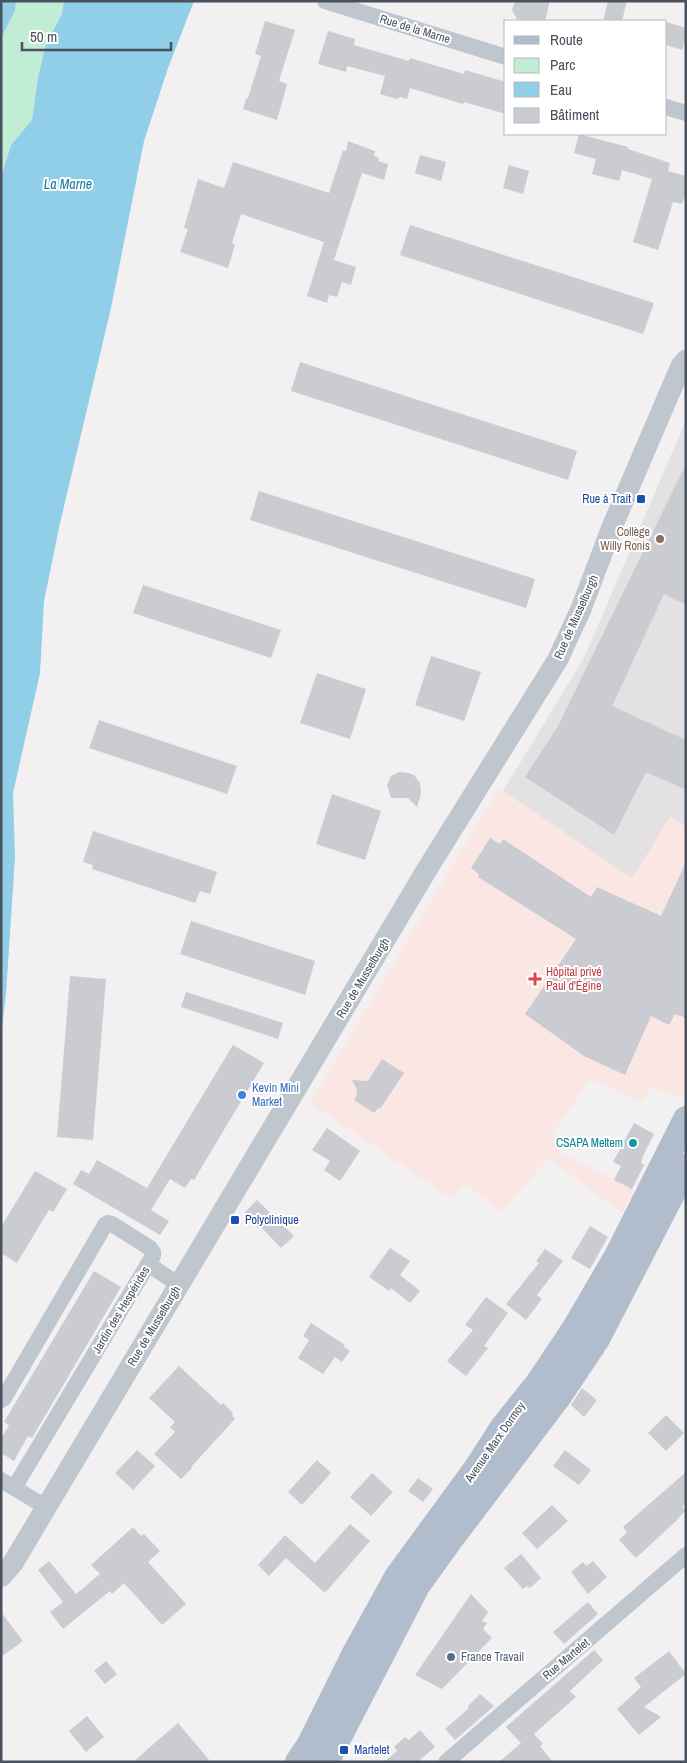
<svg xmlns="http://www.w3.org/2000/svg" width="687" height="1763" font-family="'Archivo Narrow',sans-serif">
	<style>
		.education { fill: #e3e1e1 }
		.medical { fill: #fae6e2 }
		.green { fill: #c1edd5 }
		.water { fill: #91cee7 }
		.building { fill: #caccd2 }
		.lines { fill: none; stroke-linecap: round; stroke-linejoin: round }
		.minor { stroke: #bfc6ce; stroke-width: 16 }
		.tertiary { stroke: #bfc6ce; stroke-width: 21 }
		.primary { stroke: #b1bdcd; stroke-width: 26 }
		.transit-dot { fill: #1a4fb4; stroke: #fff; stroke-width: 2 }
		.education-dot { fill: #8d6e63; stroke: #fff; stroke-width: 2 }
		.health-dot { fill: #e0444e; stroke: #fff; stroke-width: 2 }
		.shop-dot { fill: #3f7fe0; stroke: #fff; stroke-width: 2 }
		.culture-dot { fill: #0f9aa8; stroke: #fff; stroke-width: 2 }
		.service-dot { fill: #5c6f8a; stroke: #fff; stroke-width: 2 }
		.labels { text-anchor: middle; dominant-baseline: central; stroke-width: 4; stroke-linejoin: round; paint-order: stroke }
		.street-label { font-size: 12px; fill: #49515c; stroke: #fff }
		.transit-label { font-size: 12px; fill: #164399; stroke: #fff; text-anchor: start }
		.education-label { font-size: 12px; fill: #785e54; stroke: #fff; text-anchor: end }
		.health-label { font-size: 12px; fill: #be3a42; stroke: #fff; text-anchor: start }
		.shop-label { font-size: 12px; fill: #366cbe; stroke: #fff; text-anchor: start }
		.culture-label { font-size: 12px; fill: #0d838f; stroke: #fff; text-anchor: end }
		.service-label { font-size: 12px; fill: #4e5e75; stroke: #fff; text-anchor: start }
		.water-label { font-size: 14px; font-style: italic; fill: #157aa3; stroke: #fff }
	</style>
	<rect width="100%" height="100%" fill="#f2f0f0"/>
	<path class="education" d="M686 420V827L670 817 632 879 503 791 584 658Z"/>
	<path class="medical" d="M497 791H503L632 878 670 817 686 827V1086L680 1098 650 1087 642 1102 590 1079 551 1136 561 1142 560 1153 634 1190 622 1213 549 1158 500 1212 466 1184 451 1198 310 1103Z"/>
	<path class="green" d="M16 1H64L62 14 46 44 38 77 32 120 11 145 1 177V38L15 11Z"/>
	<path class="water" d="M1 1H16L15 11 1 38Z
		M64 1H194L168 68 144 141 111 308 60 523 44 601 40 673 13 793 15 857 6 994 1 1035V177L11 145 32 120 38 77 46 44 62 14Z"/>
	<path class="building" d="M515 1H550L545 21H526L517 19 512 10Z
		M608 1H627L622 21H603Z
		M265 21 295 30 279 81 287 84 277 120 243 109 246 99 248 98 261 56 255 54Z
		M666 22 686 28V36L682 50 666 45Z
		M328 31 355 39 354 45 409 61 410 58 464 74 465 70 506 82V114L464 102 463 104 410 88 407 99 401 97 397 99 380 94 385 76 347 66 346 72 318 64Z
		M579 134 628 147V149L670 163 668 171 686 176V193L682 204 673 202 658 250 633 242 652 179 622 170 619 181 592 174 596 159 574 153Z
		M348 141 375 151 374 156 379 158 378 161 388 164 384 180 362 173 334 260 356 267 351 285 342 282 337 297 329 295 327 303 307 296 324 242 241 214 232 243 235 245 228 268 180 252 188 229 184 228 198 179 224 188 233 162 329 193 343 150 346 151Z
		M420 155 446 162 441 181 415 173Z
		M509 165 529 171 523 194 503 188Z
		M410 225 654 303 643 334 400 255Z
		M300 362 577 451 568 480 291 391Z
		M686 464V605L664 594 612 706 686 740V790L646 772 614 835 525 777 558 726Z
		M259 491 535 579 526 608 250 520Z
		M143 585 281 630 271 658 133 613Z
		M431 656 481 672 464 721 415 705Z
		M317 673 366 689 350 739 300 723Z
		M99 720 237 766 227 794 89 748Z
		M399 772 408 773 414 775 420 783 421 794 417 807 408 798H391L387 785 391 776Z
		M332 794 381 811 365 860 316 844Z
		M93 831 217 872 210 894 200 891 195 903 92 869 93 865 83 862Z
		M490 838 500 844 503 839 591 897 597 887 661 916 686 862V1018L675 1014 669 1025 651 1016 625 1075 584 1056 525 1014 576 939 478 877 479 874 471 868Z
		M191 921 315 961 305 995 180 954Z
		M70 976 106 979 93 1140 57 1137Z
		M186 992 283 1023 278 1039 181 1007Z
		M233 1045 264 1063 194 1180 191 1179 185 1188 170 1179 151 1210 169 1221 160 1235 73 1184 81 1170 89 1174 97 1160 147 1188Z
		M382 1059 404 1073 380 1109 378 1108 374 1113 354 1100 357 1094 356 1093 357 1090 352 1080 368 1081Z
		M634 1123 654 1134 643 1156 641 1163 644 1165 632 1189 614 1180 621 1166 613 1162Z
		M327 1128 360 1151 340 1181 324 1170 330 1161 312 1150Z
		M35 1171 67 1189 53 1212 49 1210 17 1263 1 1253V1227Z
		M257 1200 294 1236 281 1248 260 1226 258 1228 244 1213Z
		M590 1226 608 1237 590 1269 571 1258Z
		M390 1248 410 1261 400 1275 420 1291 410 1303 391 1288 389 1291 369 1277Z
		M545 1249 563 1261 537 1295 542 1299 526 1320 506 1304 539 1263 536 1261Z
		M94 1271 121 1287 32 1438 28 1436 14 1461 1 1453V1439L9 1425 4 1422Z
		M486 1297 508 1313 484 1346 488 1348 466 1376 447 1361 473 1330 465 1325Z
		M311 1323 345 1345 343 1346 350 1351 342 1362 335 1357 323 1374 298 1358 309 1340 303 1336Z
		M179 1366 221 1405 223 1403 233 1413 232 1415 235 1419 191 1467 192 1468 181 1479 154 1454 175 1432 170 1427 175 1422 149 1398Z
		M582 1388 597 1400 584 1417 571 1405Z
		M666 1415 684 1433 666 1451 648 1433Z
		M137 1450 155 1466 133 1490 115 1473Z
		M565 1450 591 1470 579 1485 553 1466Z
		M317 1460 331 1473 302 1505 288 1492Z
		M686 1472V1503L682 1507 685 1511 675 1522 636 1558 619 1540 627 1532 623 1527Z
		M372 1473 393 1492 371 1516 350 1497Z
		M418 1478 433 1489 423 1502 408 1491Z
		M552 1505 568 1521 537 1549 522 1533Z
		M350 1524 370 1541 325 1593 286 1558 269 1576 258 1565 285 1535 315 1563Z
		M133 1527 141 1536 144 1534 160 1551 148 1562 186 1604 162 1625 124 1583 112 1594 110 1591 63 1629 50 1612 63 1602 38 1570 49 1561 76 1594 100 1574 91 1565Z
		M521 1554 541 1578 530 1588 527 1586 523 1589 504 1568Z
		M593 1561 607 1577 588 1594 571 1572 583 1562 586 1566Z
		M471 1594 488 1612 482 1621 487 1623 483 1629 492 1638 442 1689 415 1675Z
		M588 1602 598 1614 564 1644 553 1632Z
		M1 1612 23 1641 1 1657Z
		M594 1650 603 1660 570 1691 576 1697 534 1734 543 1744 540 1746 553 1762H499L521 1743 506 1727Z
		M669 1651 686 1674 644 1707 661 1717 639 1735 617 1709 641 1687 634 1678Z
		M106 1661 117 1674 105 1684 94 1671Z
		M480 1694 494 1706 455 1740 445 1729 469 1708 468 1706Z
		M87 1716 104 1737 86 1752 69 1731Z
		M178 1723 211 1762H133L149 1748Z
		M420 1730 435 1747 421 1759 417 1762H384L397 1751 394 1747 405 1737 409 1740Z"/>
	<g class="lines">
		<path class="minor" d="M325 1 506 57
			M666 107 686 113
			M148 1264 179 1285
			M1 1400 4 1398 105 1225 108 1223 112 1224 150 1248 153 1252V1256L14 1488
			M1 1480 46 1507
			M446 1762 686 1555"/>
		<path class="tertiary" d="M1 1577 13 1563 426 871 558 659 581 609 612 527 681 366 686 360"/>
		<path class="primary" d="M298 1762 310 1744 354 1655 397 1577 476 1469 503 1427 539 1382 575 1328 617 1256 686 1119
			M326 1762 417 1586 450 1540 559 1396 597 1339 686 1167"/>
	</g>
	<g class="transit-dot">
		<rect x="636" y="494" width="10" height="10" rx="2.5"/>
		<rect x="230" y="1215" width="10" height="10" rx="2.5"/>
		<rect x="339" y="1745" width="10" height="10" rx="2.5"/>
	</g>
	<circle class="education-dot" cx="660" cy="539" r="5"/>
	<path class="health-dot" d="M532.5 971.5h5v5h5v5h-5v5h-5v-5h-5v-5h5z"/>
	<circle class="shop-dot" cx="242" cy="1095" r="5"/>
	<circle class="culture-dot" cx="633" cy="1143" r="5"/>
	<circle class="service-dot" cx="451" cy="1657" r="5"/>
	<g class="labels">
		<g class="street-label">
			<text transform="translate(415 29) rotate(17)">Rue de la Marne</text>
			<text transform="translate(576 617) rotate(-66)">Rue de Musselburgh</text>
			<text transform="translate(363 978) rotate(-59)">Rue de Musselburgh</text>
			<text transform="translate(121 1310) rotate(-59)">Jardin des Hespérides</text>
			<text transform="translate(154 1326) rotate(-59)">Rue de Musselburgh</text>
			<text transform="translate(495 1442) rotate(-55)">Avenue Marx Dormoy</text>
			<text transform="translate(566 1659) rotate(-40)">Rue Martelet</text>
		</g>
		<g class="transit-label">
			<text x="631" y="499" text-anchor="end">Rue à Trait</text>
			<text x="245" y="1220">Polyclinique</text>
			<text x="354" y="1750">Martelet</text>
		</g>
		<g class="education-label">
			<text x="650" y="532">Collège<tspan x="650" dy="14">Willy Ronis</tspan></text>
		</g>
		<g class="health-label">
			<text x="546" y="972">Hôpital privé<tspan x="546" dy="14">Paul d'Égine</tspan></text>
		</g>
		<g class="shop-label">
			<text x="252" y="1088">Kevin Mini<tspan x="252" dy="14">Market</tspan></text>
		</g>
		<g class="culture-label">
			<text x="623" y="1143">CSAPA Meltem</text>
		</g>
		<g class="service-label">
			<text x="461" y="1657">France Travail</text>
		</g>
		<g class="water-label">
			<text x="68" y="184">La Marne</text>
		</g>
	</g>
	<rect width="687" height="1763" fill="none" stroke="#49515c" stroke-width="5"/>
	<rect x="504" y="20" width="162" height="115" fill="#ffffff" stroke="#b6b9be"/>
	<rect x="514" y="36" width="25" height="8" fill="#b1bdcd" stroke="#b6b9be"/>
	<text x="550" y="45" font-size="15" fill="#49515c">Route</text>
	<rect x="514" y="58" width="25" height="15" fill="#c1edd5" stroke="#b6b9be"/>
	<text x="550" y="70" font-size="15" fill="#49515c">Parc</text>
	<rect x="514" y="82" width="25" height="15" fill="#91cee7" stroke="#b6b9be"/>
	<text x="550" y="95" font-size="15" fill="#49515c">Eau</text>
	<rect x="514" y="108" width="25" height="15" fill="#caccd2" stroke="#b6b9be"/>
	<text x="550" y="120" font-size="15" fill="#49515c">Bâtiment</text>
	<path d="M22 42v8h149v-8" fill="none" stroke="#49515c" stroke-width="2.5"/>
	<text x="30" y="42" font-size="15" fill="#49515c" stroke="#ffffff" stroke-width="4" paint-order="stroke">50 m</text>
</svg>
